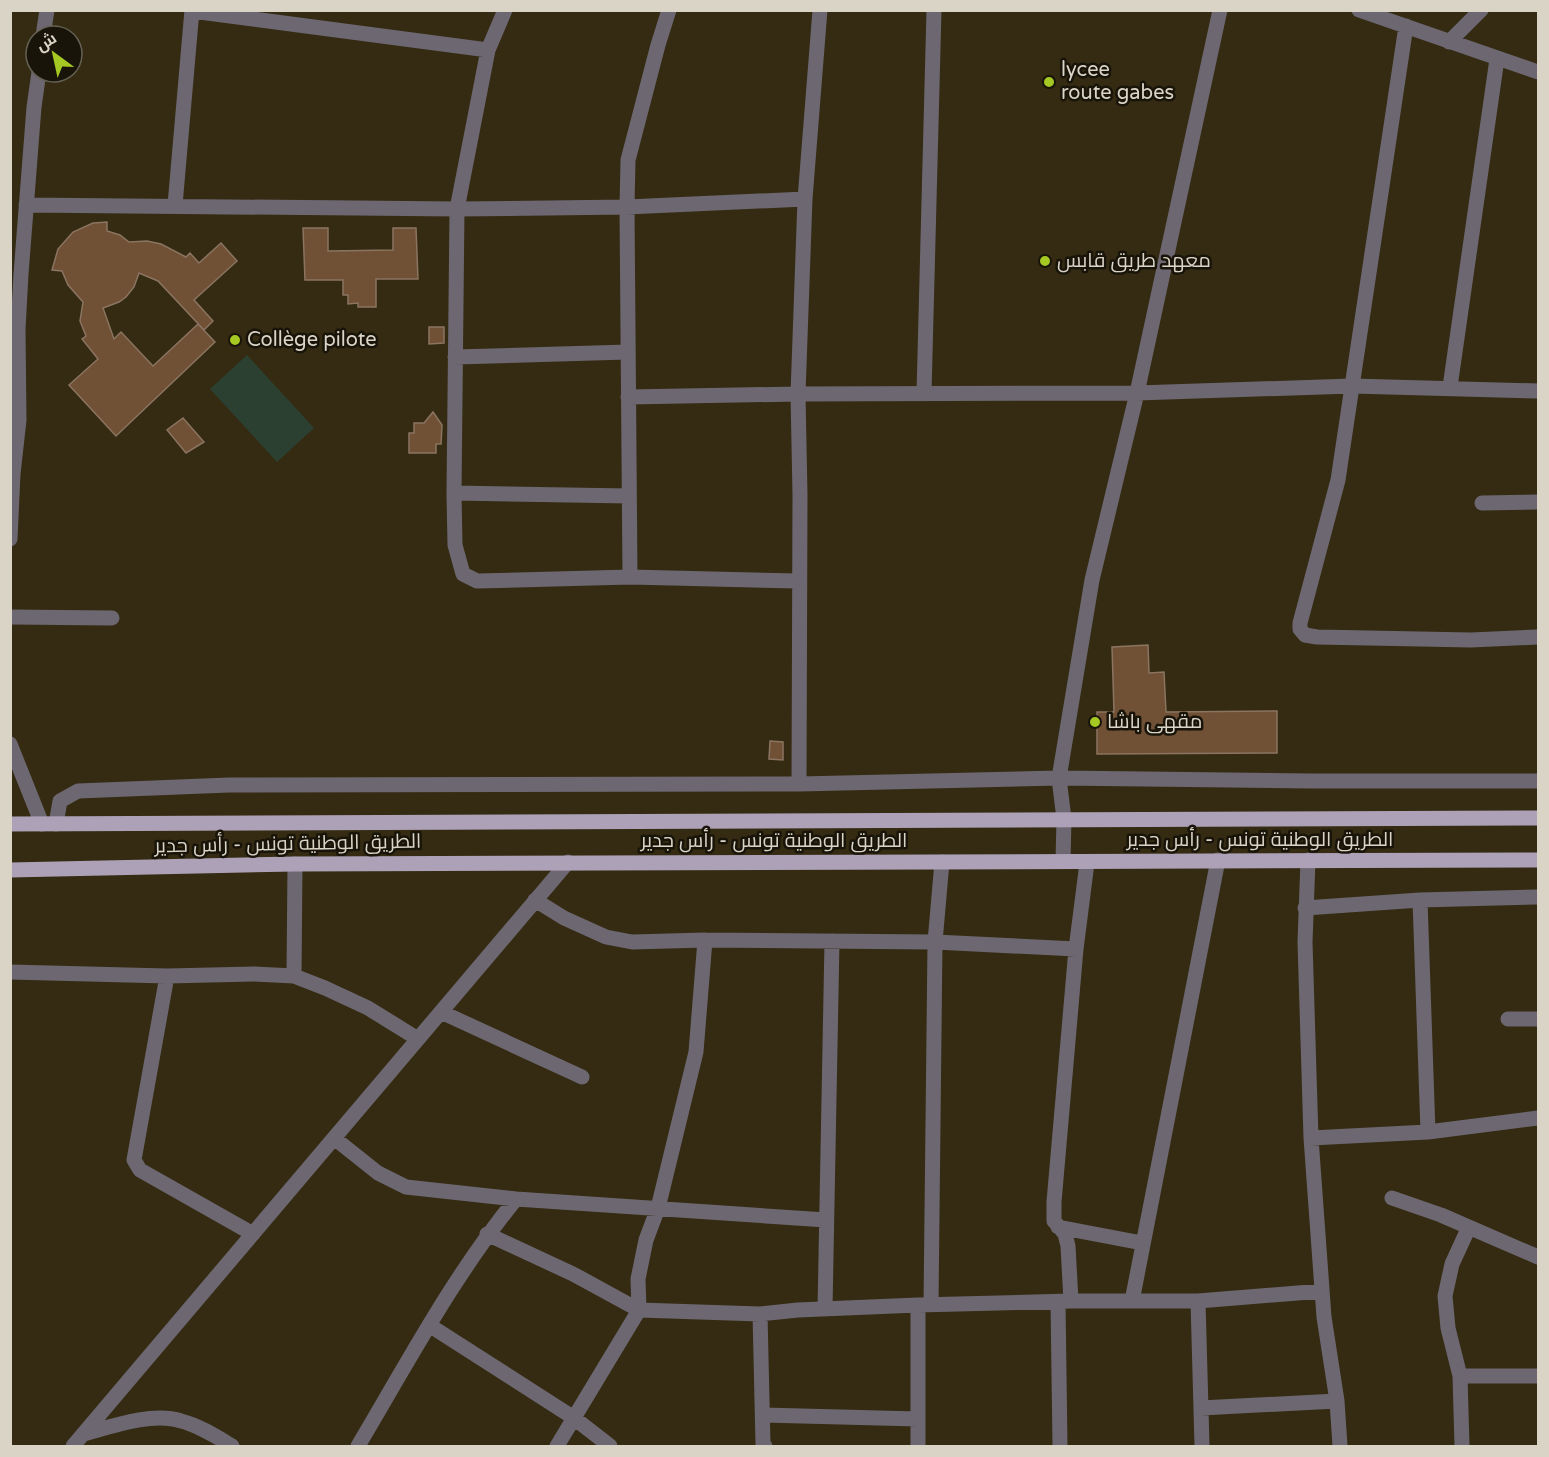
<svg xmlns="http://www.w3.org/2000/svg" width="1549" height="1457" font-family="'Varela Round',Cairo,sans-serif">
	<style>
		.green { fill: #2c4031 }
		.building { fill: #705136; stroke: #8b7461; stroke-width: 1.5 }
		.lines { fill: none; stroke-linecap: round; stroke-linejoin: round }
		.minor { stroke: #6d6771; stroke-width: 15 }
		.major { stroke: #ada1b7; stroke-width: 15 }
		.poi-dot { fill: #a5c823; stroke: #181409; stroke-width: 2 }
		.labels { text-anchor: middle; dominant-baseline: central; stroke-width: 5; stroke-linejoin: round; paint-order: stroke }
		.poi-label { font-size: 20px; fill: #dad4c6; stroke: #181409; text-anchor: start }
		.street-label { font-size: 20px; fill: #dad4c6; stroke: #181409 }
	</style>
	<rect width="100%" height="100%" fill="#342b12"/>
	<path class="green" d="M247 355 314 428 277 462 210 389Z"/>
	<path class="building" d="M107 222V231L120 235 129 242 147 241 161 244 186 257 190 253 199 263 221 243 237 261 194 300 213 321 204 330 158 281 139 273 134 287 126 297 119 302 103 308 114 339 121 332 153 366 198 324 215 342 116 436 69 385 98 359 82 339 86 336 80 321 83 302 68 285 62 271 52 270 58 249 73 232 93 223Z
		M303 228H328V251L393 250V228H416L418 279H376V307H358V303L348 304V295H343V280H305Z
		M429 327H444V343L429 344Z
		M433 412 442 425 441 444H436V453H409V433H414V423H424Z
		M183 418 204 442 186 453 167 430Z
		M1148 645 1149 673 1164 672 1166 712 1277 711V753L1097 754V712H1114L1112 647Z
		M770 741 783 742V760L769 759Z"/>
	<g class="lines">
		<path class="minor" d="M505 10 488 50 457 209 454 493 455 545 463 574 477 581 630 577 798 581
			M1359 10 1538 72
			M192 11 488 50
			M1406 26 1338 480 1300 623V629L1305 635 1317 637 1471 640 1538 637
			M43 36 47 10
			M1449 42 1481 10
			M26 205 457 209 627 207 805 199
			M175 205 192 10
			M455 357 628 352
			M1450 387 1497 59
			M924 393 934 10
			M628 397 798 394 1137 393 1352 386 1538 391
			M454 493 629 496
			M1482 503 1538 502
			M10 539 13 474 19 420 18 329 21 274 34 107 39 72
			M630 577 627 207 628 160 658 45 669 10
			M10 617 112 618
			M10 744 42 824
			M799 784 800 495 798 394 805 199 820 10
			M56 824 60 801 78 791 229 785 799 784 1059 778 1310 781H1538
			M1308 860 1305 942 1311 1138 1324 1317 1337 1401 1340 1446
			M1063 861 1064 819 1059 778 1092 580 1137 393 1220 10
			M535 900 564 918 606 937 632 942 705 940 935 942 1076 949
			M1420 900 1428 1132
			M1305 908 1420 900 1538 897
			M10 972 167 976
			M294 976 295 864
			M441 1012 582 1077
			M1508 1019H1538
			M334 1138 378 1173 406 1187 516 1199 826 1220
			M1311 1138 1428 1132 1538 1118
			M1392 1198 1441 1215 1538 1257
			M1058 1227 1142 1243
			M253 1234 140 1170 134 1160 167 976 254 974 294 976 325 988 368 1008 418 1039
			M487 1234 573 1274 639 1310 760 1314 798 1310 918 1305 1071 1301H1198L1322 1291
			M1071 1301 1068 1246 1065 1234 1054 1221V1202L1076 949 1087 863
			M1132 1301 1218 860
			M1198 1301 1202 1446
			M1058 1302 1060 1446
			M918 1305V1446
			M931 1305 935 942 942 862
			M825 1309 832 941
			M760 1314 763 1444 765 1446
			M429 1325 574 1418 610 1446
			M1460 1376H1538
			M1201 1408 1337 1401
			M763 1415 918 1419
			M84 1434C113 1426 152 1412 181 1421 198 1425 217 1437 232 1446
			M73 1446 568 862
			M358 1446C408 1362 454 1275 516 1199
			M557 1446 639 1310 638 1279 646 1240 658 1208 696 1052 705 940
			M1462 1446 1460 1376 1448 1328 1445 1296 1452 1264 1469 1227"/>
		<path class="major" d="M10 824 1538 818
			M10 870 295 864 1538 860"/>
	</g>
	<g class="poi-dot">
		<circle cx="1049" cy="82" r="6"/>
		<circle cx="1045" cy="261" r="6"/>
		<circle cx="235" cy="340" r="6"/>
		<circle cx="1095" cy="722" r="6"/>
	</g>
	<g class="labels">
		<g class="poi-label">
			<text x="1061" y="70">lycee<tspan x="1061" dy="23">route gabes</tspan></text>
			<text x="1057" y="261">معهد طريق قابس</text>
			<text x="247" y="340">Collège pilote</text>
			<text x="1107" y="722">مقهى باشا</text>
		</g>
		<g class="street-label">
			<text x="1260" y="840">الطريق الوطنية تونس - رأس جدير</text>
			<text x="774" y="841">الطريق الوطنية تونس - رأس جدير</text>
			<text transform="translate(288 844) rotate(-1)">الطريق الوطنية تونس - رأس جدير</text>
		</g>
	</g>
	<rect width="1549" height="1457" fill="none" stroke="#dad4c6" stroke-width="24"/>
	<g transform="translate(54 54) rotate(327)"><circle r="28" fill="#181409" stroke="#666155" stroke-width="1.5"/>
	<path d="M0-4.5L10 22L0 15L-10 22Z" fill="#a5c823"/>
	<text y="-9" font-size="16" font-weight="bold" text-anchor="middle" fill="#dad4c6">ش</text>
	</g>
</svg>
